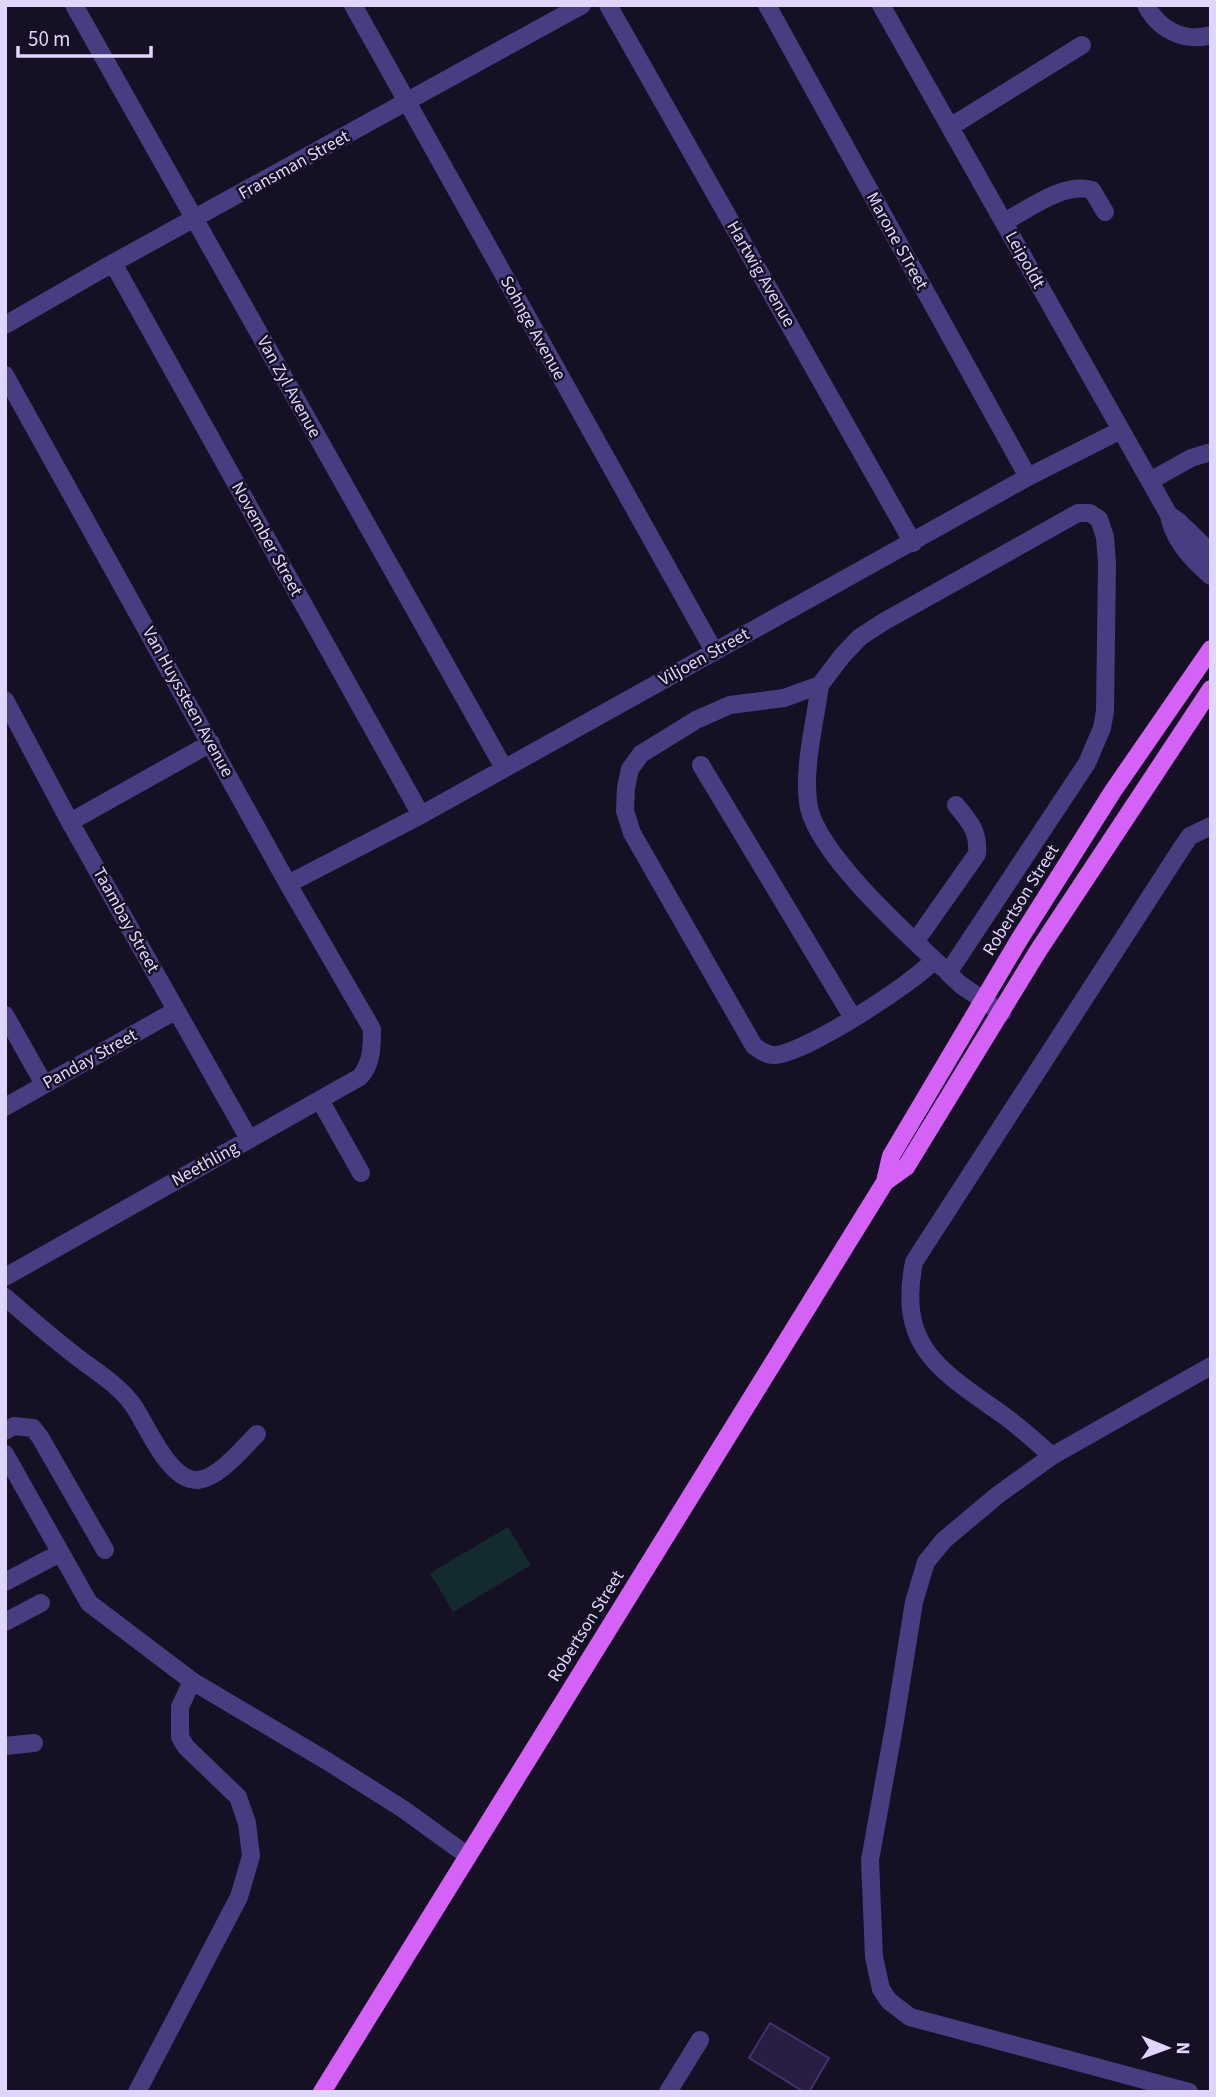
<svg xmlns="http://www.w3.org/2000/svg" width="1216" height="2097" font-family="'Source Sans 3',sans-serif">
	<style>
		.green { fill: #132b2e }
		.building { fill: #2a1d44; stroke: #45306f; stroke-width: 2 }
		.lines { fill: none; stroke-linecap: round; stroke-linejoin: round }
		.minor { stroke: #493d81; stroke-width: 18 }
		.major { stroke: #d462f7; stroke-width: 18 }
		.labels { text-anchor: middle; dominant-baseline: central; stroke-width: 5; stroke-linejoin: round; paint-order: stroke }
		.street-label { font-size: 18px; fill: #dfd5fd; stroke: #161024 }
	</style>
	<rect width="100%" height="100%" fill="#161024"/>
	<path class="green" d="M508 1527 531 1565 453 1612 430 1573Z"/>
	<path class="building" d="M770 2023 829 2058 809 2092H804L749 2058Z"/>
	<g class="lines">
		<path class="minor" d="M74 5 504 768
			M353 5 714 651
			M608 5 913 543
			M767 5 1028 477
			M881 5 1169 515C1173 540 1192 560 1211 576
			M1146 5C1158 29 1184 43 1211 35
			M950 127 1082 45
			M1004 222C1029 209 1063 182 1092 190L1105 212
			M113 263 421 815
			M5 325 113 263 582 5
			M5 375 288 884 372 1029C372 1047 372 1063 360 1077L5 1277
			M1150 481 1191 458 1211 452
			M1169 515 1178 521 1211 553
			M820 685C815 723 802 771 809 808 820 856 906 933 943 968
			M5 700 70 822 249 1139
			M701 765 853 1018
			M70 822 211 743
			M288 884 421 815 1028 477 1121 430
			M915 942 977 854C979 832 970 822 956 805
			M934 960C914 983 801 1056 773 1055 766 1055 760 1050 754 1046L632 833 625 811 626 788 630 769 641 754 696 720 730 705 784 698 820 685 842 656 860 637 885 621 1078 513H1090L1099 519 1105 537 1107 564 1105 711 1102 728 1087 763 948 973 961 985 1002 1013
			M5 1015 44 1084
			M320 1100 361 1173
			M5 1107 175 1011
			M5 1297C27 1316 49 1335 72 1353 93 1370 117 1383 133 1405 147 1425 169 1482 198 1480 219 1478 243 1448 257 1434
			M5 1431 14 1426 33 1428 40 1437 105 1550
			M5 1454 89 1603 192 1681 327 1761 403 1809 468 1856
			M1052 1456C1036 1442 1020 1427 1003 1415 940 1370 897 1348 914 1262L1183 846 1190 836 1211 826
			M5 1582 60 1553
			M5 1622 41 1603
			M5 1746 34 1743
			M137 2092 239 1897 251 1856 247 1823 238 1797 186 1747 180 1737V1707L192 1681
			M668 2092 700 2040
			M1189 2092 910 2017 889 2001 881 1989 874 1957 870 1860 894 1727 914 1602 926 1562 944 1540 999 1494 1052 1456 1211 1366"/>
		<path class="major" d="M885 1182 906 1167 1038 951 1211 689
			M322 2092 885 1182 891 1156 1019 940 1113 791 1211 649"/>
	</g>
	<g class="labels">
		<g class="street-label">
			<text transform="translate(294 165) rotate(-29)">Fransman Street</text>
			<text transform="translate(897 241) rotate(61)">Marone STreet</text>
			<text transform="translate(1025 260) rotate(61)">Leipoldt</text>
			<text transform="translate(761 274) rotate(60)">Hartwig Avenue</text>
			<text transform="translate(533 328) rotate(61)">Sohnge Avenue</text>
			<text transform="translate(289 387) rotate(61)">Van Zyl Avenue</text>
			<text transform="translate(267 539) rotate(61)">November Street</text>
			<text transform="translate(704 657) rotate(-29)">Viljoen Street</text>
			<text transform="translate(188 702) rotate(61)">Van Huyssteen Avenue</text>
			<text transform="translate(1021 900) rotate(-58)">Robertson Street</text>
			<text transform="translate(126 920) rotate(61)">Taambay Street</text>
			<text transform="translate(90 1059) rotate(-29)">Panday Street</text>
			<text transform="translate(205 1164) rotate(-29)">Neethling</text>
			<text transform="translate(586 1626) rotate(-58)">Robertson Street</text>
		</g>
	</g>
	<rect width="1216" height="2097" fill="none" stroke="#dfd5fd" stroke-width="14"/>
	<g transform="translate(1167 2048) rotate(91)" stroke="#161024" stroke-width="5" paint-order="stroke">
	<path d="M0-5L12 26L0 18L-12 26Z" fill="#dfd5fd"/>
	<text y="-10" font-size="19" font-weight="bold" text-anchor="middle" fill="#dfd5fd">N</text>
	</g>
	<path d="M18 46v10h133v-10" fill="none" stroke="#dfd5fd" stroke-width="3.5"/>
	<text x="28" y="46" font-size="21" fill="#dfd5fd" stroke="#161024" stroke-width="5" paint-order="stroke">50 m</text>
</svg>
